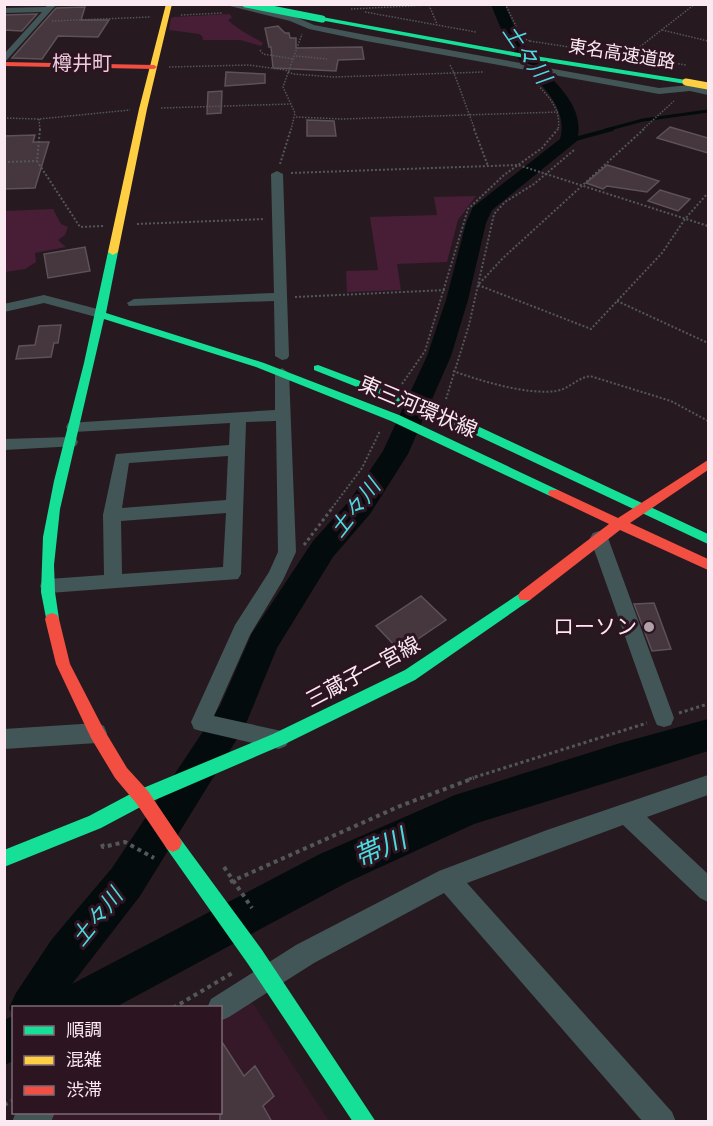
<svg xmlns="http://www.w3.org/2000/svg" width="713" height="1126" font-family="'Times New Roman','Noto Sans JP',serif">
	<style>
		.built { fill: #351929 }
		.green { fill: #471e36 }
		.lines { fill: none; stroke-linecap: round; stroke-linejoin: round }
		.stream-far1 { stroke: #040b0c; stroke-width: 3 }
		.stream { stroke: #040b0c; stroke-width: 4 }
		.river { fill: #040b0c; fill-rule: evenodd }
		.building { fill: #46363e; stroke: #5d5258; stroke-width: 1.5 }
		.path-far3 { stroke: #53575b; stroke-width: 1.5; stroke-dasharray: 1.5 1.5; stroke-linecap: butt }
		.path-far2 { stroke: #53575b; stroke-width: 2; stroke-dasharray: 2 2; stroke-linecap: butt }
		.path-far1 { stroke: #53575b; stroke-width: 3; stroke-dasharray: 3 3; stroke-linecap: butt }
		.path { stroke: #53575b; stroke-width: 4; stroke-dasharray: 4 4; stroke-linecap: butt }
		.street { fill: #435657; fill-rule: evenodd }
		.fast { fill: #16e098; fill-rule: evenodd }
		.slow { fill: #ffcf43; fill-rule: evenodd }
		.jam { fill: #f24e42; fill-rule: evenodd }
		.fast-bridge { stroke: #16e098; stroke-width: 7 }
		.slow-bridge { stroke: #ffcf43; stroke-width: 7 }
		.poi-dot { fill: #b0a1a8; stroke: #2c1421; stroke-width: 2 }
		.labels { text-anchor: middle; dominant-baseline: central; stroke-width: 6; stroke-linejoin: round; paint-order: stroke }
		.far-street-label { font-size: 18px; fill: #fae9f1; stroke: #2c1421 }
		.far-quarter-label { font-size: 20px; fill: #ecd; stroke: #2c1421 }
		.street-label { font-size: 21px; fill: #fae9f1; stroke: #2c1421 }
		.poi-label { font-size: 21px; fill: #fae9f1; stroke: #2c1421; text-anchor: end }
		.water-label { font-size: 22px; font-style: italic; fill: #4bdade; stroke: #2c1421 }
		.near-water-label { font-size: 27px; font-style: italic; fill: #4bdade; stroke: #2c1421 }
	</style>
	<rect width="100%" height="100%" fill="#261a20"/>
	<path class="built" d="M248 1001 254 1005 329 1121 40 1122 55 1112H220L221 1017Z"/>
	<path class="green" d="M230 14 232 18 228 20C238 30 250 35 263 43L261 46 240 40H203L202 36 199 34 169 30 171 18 174 17Z
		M476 196 458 220 447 262 397 264 401 290 347 292 346 271 378 270 370 217 437 215 434 197Z
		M53 209 61 224 68 227 65 235 58 240 66 247 35 253 36 262 25 269 5 272V211Z"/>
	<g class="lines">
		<path class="stream-far1" d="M606 130 643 120 708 111"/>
		<path class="stream" d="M568 141 612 129"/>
		<path class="river" d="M491 4H505C511 21 518 36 528 51 548 79 587 102 577 141L492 210 486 223 468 300 451 356 408 454 370 514 333 557 277 648 245 726 140 896 72 984 320 854 455 795 617 744 708 719V751L474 824 348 882 114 1008H14V1061L4 1065V1020L13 1016 9 1008 16 993 52 939 112 868 220 706 252 633 313 541 350 500 383 451 427 356 446 300 466 223 473 207 560 139C570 104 534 81 516 55 505 39 498 23 491 4Z"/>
	</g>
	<path class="building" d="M85 7 81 20H109L98 37 58 36 42 59 12 58 56 8Z
		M37 14 22 31 4 30V15Z
		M278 26 285 33H289L290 38H296V48L362 47 364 59 338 60 336 71 273 68 271 47H269L265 28Z
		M226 72 265 74V83L225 86Z
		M222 91 221 113 207 114 208 92Z
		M307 120 334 121 336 136H307Z
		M670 127 708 138V153L657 138Z
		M35 135 33 142H49L35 188 4 189V136Z
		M607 165 624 170 659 181 647 192 607 186 603 189 586 183Z
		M660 190 690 199 678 211 648 201Z
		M85 247 90 271 48 278 44 254Z
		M61 325 58 343H54L51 357 16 359 19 346 35 345 39 326Z
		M421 596 446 620 400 651 376 626Z
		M654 603 671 649 652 651 634 604Z
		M220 1039 244 1076 255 1066 274 1096 263 1106 272 1122H220Z"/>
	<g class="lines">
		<path class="path-far3" d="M505 4 522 38 530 41
			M429 5 437 24
			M351 9 429 5
			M365 12 476 32
			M181 15 223 13
			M52 21 151 17
			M662 30 708 41
			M530 41 686 65
			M260 50 263 54 294 59
			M296 56 327 59
			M628 56 695 4
			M450 65 454 73 483 72
			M169 67 249 65 285 70 293 74 334 77 454 73 475 130
			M534 81C548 96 562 109 558 130
			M161 108 291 104
			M296 117 342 119 558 112
			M4 118 39 119 130 110
			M39 119 40 130
			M291 130 295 113 283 87 302 34
			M642 130 674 101"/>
		<path class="path-far2" d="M40 129 37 161 80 227 103 226
			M474 129 488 166
			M644 129 503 258 478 285 591 329 662 253 685 219 708 193
			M4 162 37 161
			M280 164 291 129
			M291 173 518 165 708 226
			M137 224 265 219
			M295 297 446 290
			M617 301 708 343
			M453 371C481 381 526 395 556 391 569 389 577 378 590 376L671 401 708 421
			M402 384 425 351 468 209 504 175 542 148 558 129
			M446 399 469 325 494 214 505 202 534 184 574 150
			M332 508 362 468 380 431"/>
		<path class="path-far1" d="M304 545 333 507
			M679 713 708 704
			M469 779 647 723"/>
		<path class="path" d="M102 844 103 847 125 842 154 858
			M224 867 252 908
			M230 882 400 806 474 778
			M173 1008 234 972
			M4 1105 14 1100"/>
		<path class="street" d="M48 4H57L4 63V54L42 12 4 13V8L46 7Z
			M222 4H239L296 17 314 25 366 35 659 88 690 85 708 89V95L690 91 659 94 366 41 309 29 290 21Z
			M277 171 283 174 289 356 287 359 282 360 275 356 274 301 129 306 127 303 134 299 274 293 271 174Z
			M44 295 105 311 107 314 100 318 44 303 4 312V304Z
			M282 368 289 373 296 552 283 580 250 635 214 716 286 732 290 739 286 746 279 749 201 731 194 729 191 722 235 625 269 572 278 552 276 421 246 422 241 574 238 579 49 593 42 591 40 586 42 581 49 579 104 575 103 515 116 454 229 445 230 423 74 432 68 431 66 427 68 423 275 410V373ZM228 456 226 500 122 508 129 463ZM226 513 223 567 122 574 121 521Z
			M70 437 76 438 78 442 76 446 4 450V439Z
			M599 531 605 533 608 538 674 718 671 725 664 727 657 725 654 718 590 538 593 533Z
			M97 723 104 726 107 733 104 740 97 743 4 749V729Z
			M708 775V795L647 817 708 874V902L700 898 623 825 467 883 672 1112 676 1122H643L444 893 314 963 229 1017 220 1021V1008H207L211 999 296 945 439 871 547 830Z
			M16 1112H55L51 1122H12Z"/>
		<path class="fast" d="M322 17 535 56 686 80 690 82 686 84 535 60 320 20Z
			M113 249 118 252 106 313 264 363 399 415 558 490 560 493 558 496H550L391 421 256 367 104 319 60 509 54 565 55 592 59 619 57 623 52 625 47 623 41 592 43 537 54 481 84 363 108 252Z
			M318 365 471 423 708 534V544L463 429 314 370V366Z
			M525 590 530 592 532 596 530 600 415 680 285 744 148 803 101 828 4 867V850L89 816 136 791 273 734 405 670Z
			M173 834 179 837 262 950 376 1122H353L248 964 167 849 164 843 167 837Z"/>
		<path class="slow" d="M166 4H172L147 109 118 252 113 255 108 252 139 109Z"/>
		<path class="jam" d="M4 62 154 65 157 67 154 69 4 66Z
			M708 460V470L630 523 708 559V570L620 530 530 600H520L518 596 520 592 609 524 550 496 548 493 550 490H558L618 518Z
			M52 613 57 615 59 619 70 664 103 728 127 768 148 791 179 837 182 843 179 849 173 852 167 849 136 803 115 778 91 738 56 664 45 619 47 615Z"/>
		<path class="fast-bridge" d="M246 4 322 19"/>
		<path class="slow-bridge" d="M686 82 708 86"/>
	</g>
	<circle class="poi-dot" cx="649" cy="627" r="6"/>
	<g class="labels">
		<g class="far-street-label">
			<text transform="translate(622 54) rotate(9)">東名高速道路</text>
		</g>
		<g class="far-quarter-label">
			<text x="82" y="63">樽井町</text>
		</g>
		<g class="street-label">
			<text transform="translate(418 407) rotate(23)">東三河環状線</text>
			<text transform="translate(363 672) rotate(-28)">三蔵子一宮線</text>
		</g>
		<g class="poi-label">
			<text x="637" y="627">ローソン</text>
		</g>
		<g class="water-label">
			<text transform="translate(527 54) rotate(56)">土々川</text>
			<text transform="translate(355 508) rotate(-52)">土々川</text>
			<text transform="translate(97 917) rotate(-51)">土々川</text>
		</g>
		<g class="near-water-label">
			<text transform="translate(380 848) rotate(-24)">帯川</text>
		</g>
	</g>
	<rect width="713" height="1126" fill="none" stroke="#fae9f1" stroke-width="12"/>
	<rect x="12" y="1006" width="210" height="108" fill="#2c1421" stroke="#7e6974" stroke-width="1.5"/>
	<rect x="24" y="1026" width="30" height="9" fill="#16e098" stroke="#7e6974" stroke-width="1.5"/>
	<text x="66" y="1036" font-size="18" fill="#fae9f1">順調</text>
	<rect x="24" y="1056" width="30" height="9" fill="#ffcf43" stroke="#7e6974" stroke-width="1.5"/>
	<text x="66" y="1066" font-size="18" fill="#fae9f1">混雑</text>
	<rect x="24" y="1086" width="30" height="9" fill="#f24e42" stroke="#7e6974" stroke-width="1.5"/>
	<text x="66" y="1096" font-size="18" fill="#fae9f1">渋滞</text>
</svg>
